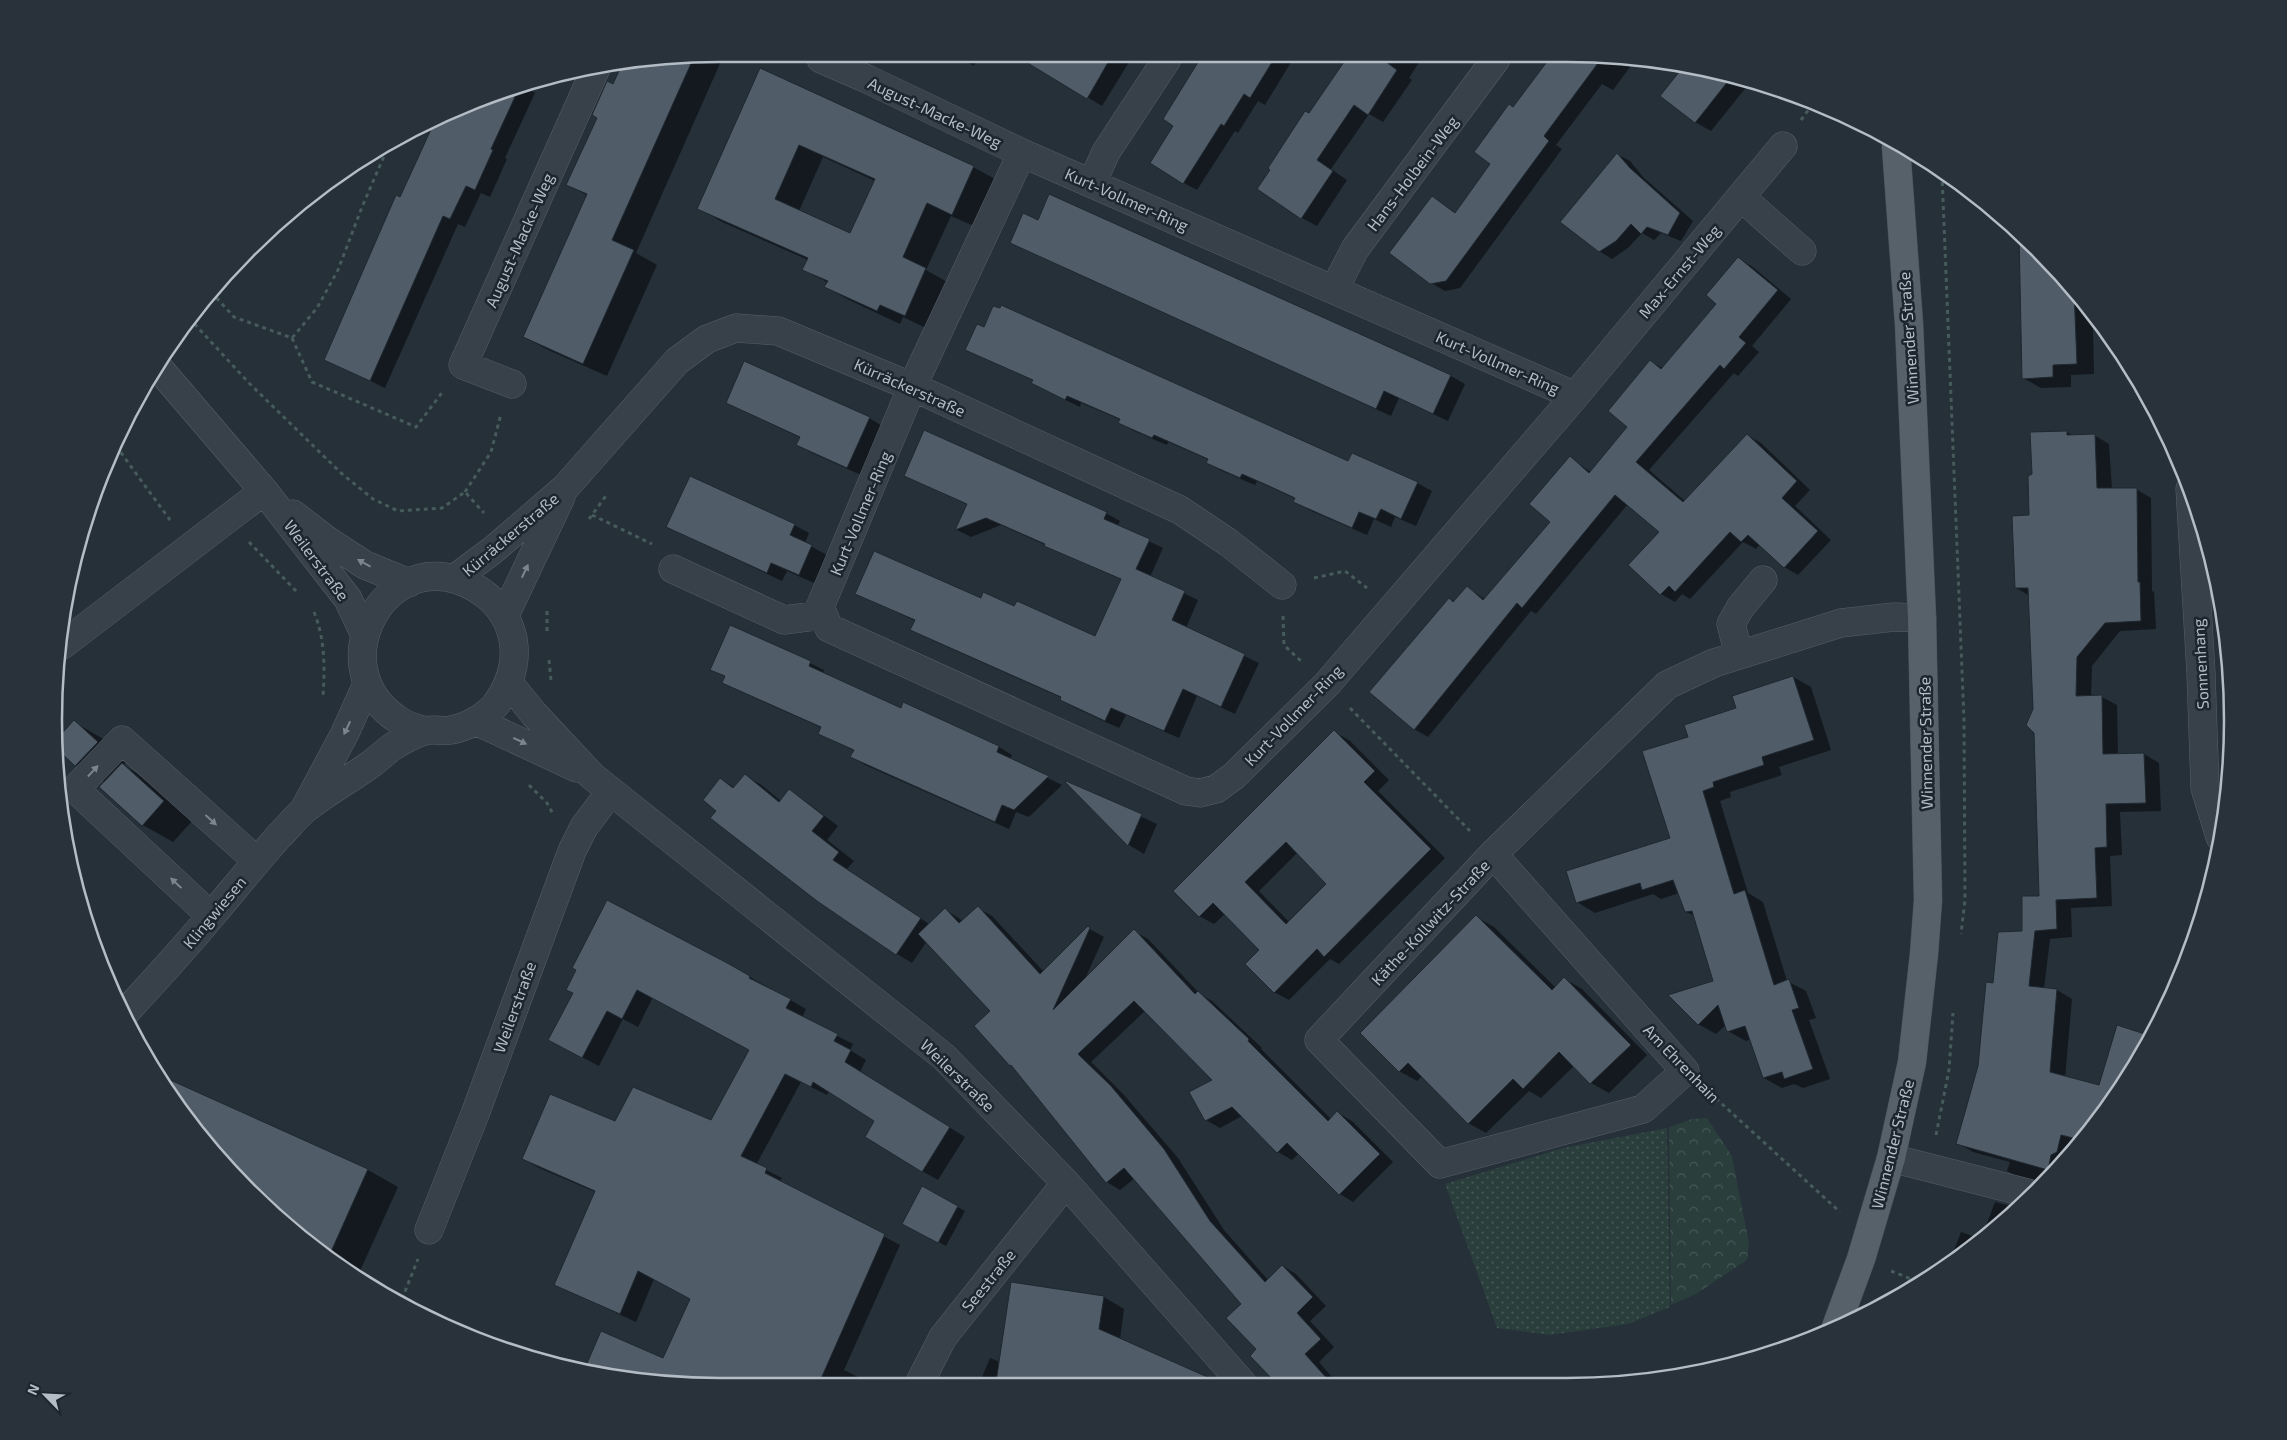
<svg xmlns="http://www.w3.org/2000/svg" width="2287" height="1440" font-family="'Exo 2',sans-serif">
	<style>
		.grass { fill: url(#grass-dots) }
		.park { fill: url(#park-crowns) }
		.shadow { fill: #0007; fill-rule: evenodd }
		.building { fill: #505c67; stroke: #1f2831; fill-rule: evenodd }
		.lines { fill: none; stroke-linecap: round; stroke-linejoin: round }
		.minor-casing { stroke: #565f68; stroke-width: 29 }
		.major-casing { stroke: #444d56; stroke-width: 29 }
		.path { stroke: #485b5b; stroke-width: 3; stroke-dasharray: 4 4; stroke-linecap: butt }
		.minor { stroke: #38414a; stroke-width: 28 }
		.major { stroke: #56616a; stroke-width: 28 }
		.oneway { fill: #7c858e }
		.labels { text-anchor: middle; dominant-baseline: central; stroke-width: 5; stroke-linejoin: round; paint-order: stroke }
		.street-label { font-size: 16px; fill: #b4bcc5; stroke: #1d262f }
		.rim { fill: none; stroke: #b4bcc5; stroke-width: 2.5 }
	</style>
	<defs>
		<pattern id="grass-dots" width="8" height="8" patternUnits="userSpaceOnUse" patternTransform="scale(1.25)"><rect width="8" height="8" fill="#2a3e3c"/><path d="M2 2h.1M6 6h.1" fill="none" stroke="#465857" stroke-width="1.8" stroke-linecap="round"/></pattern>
		<pattern id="park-crowns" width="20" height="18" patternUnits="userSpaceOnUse" patternTransform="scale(1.25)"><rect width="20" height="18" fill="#2a3e3c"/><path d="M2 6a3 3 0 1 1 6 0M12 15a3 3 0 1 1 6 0" fill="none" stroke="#465857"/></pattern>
	</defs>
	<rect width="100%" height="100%" fill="#253039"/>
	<path class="grass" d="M1667 1128 1670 1307 1628 1324 1550 1335 1497 1328 1445 1184 1563 1148Z"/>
	<path class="park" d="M1707 1118 1732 1156 1749 1243 1747 1260 1696 1294 1671 1305 1669 1127 1692 1119Z"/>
	<path class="shadow" d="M633 59H722L636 253 657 265 607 376 548 350 524 337 588 196 568 185 624 61Z
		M962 59H977L974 66Z
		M1041 59H1131L1102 106 1037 67Z
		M1201 59H1293L1265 105 1258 101 1238 133 1235 131 1197 190 1184 183 1175 125Z
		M1347 59H1421L1409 78 1412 80 1383 122 1369 114 1331 169 1347 180 1317 226 1302 218 1309 115Z
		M1549 59H1636L1613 90 1602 84 1556 145 1562 149 1460 288 1445 291 1431 283 1432 197 1456 213 1492 164 1514 108Z
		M1684 68 1748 85 1711 131 1695 122Z
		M761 70 973 167 997 180 976 227 951 216 926 270 949 283 928 329 903 317 900 324 849 300 826 287 828 283 804 269 808 260 722 222 699 208ZM823 157 875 181 851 235 799 211Z
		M536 82 532 91 535 93 505 158 507 159 490 197 481 193 465 227 458 224 385 388 325 359 400 199 506 89Z
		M1617 154 1630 161 1643 177 1693 221 1681 241 1661 233 1654 240 1642 233 1628 248 1612 259 1599 251Z
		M1050 195 1451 376 1465 384 1448 421 1399 398 1391 416 1012 242 1039 221Z
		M2020 236 2068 281 2101 327H2093L2094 374 2071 375V387L2041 388 2023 378Z
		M1739 259 1753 267 1791 299 1752 346 1759 352 1738 376 1734 373 1649 470 1685 501 1747 435 1761 443 1810 490 1795 506 1831 540 1798 575 1784 567 1760 544 1756 549 1743 542 1690 599 1682 594 1675 602 1661 594V532L1628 504 1536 614 1531 611 1428 737 1414 729 1450 600 1454 602 1467 588 1485 599 1552 522 1570 458 1591 472 1629 427 1651 362 1663 368 1718 304Z
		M967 350 1417 483 1432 491 1416 526 1395 517 1391 527 1374 519 1367 535 1309 510 1295 501 1296 499 1257 481 1255 485 1222 471 1207 463 1209 460 1168 442 1167 445 1134 431 1120 423 1121 420 1081 403 1080 407 1047 391 1033 383 1034 381Z
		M727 403 869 418 884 427 861 475 812 453 798 445 801 438Z
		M2067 432 2074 436 2094 435 2109 444 2112 489H2136L2151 498 2152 591 2154 592 2156 629 2120 631 2092 666 2091 697H2102L2117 705 2118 755 2144 754 2159 763 2161 811 2120 812 2122 855 2110 856 2112 906 2071 908 2072 937 2050 939 2044 989 2057 990 2072 999 2065 1078 2100 1087 2118 1027 2151 1037 2095 1126 2038 1183 2022 1179 2007 1171 2010 1162 1973 1152 1958 1143 1980 1066 1994 984 2040 897 2030 596 2016 588 2030 516 2033 475Z
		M906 475 1106 513 1120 521 1118 526 1163 548 1150 577 1198 600 1186 628 1259 663 1235 714 1197 696 1179 738 1126 715 1119 728 1075 708 1061 700 1062 698 925 637 911 629 915 621 857 593 982 600 1015 608 1096 637 1122 580 1001 525 971 537 957 530 968 505Z
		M794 525 809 533 805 543 827 555 814 583 787 571 782 581 668 527Z
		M810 663 824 670 823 673 901 709 999 747 1012 755 1010 759 1062 785 1029 817 1016 812 1009 829 865 765 852 757 855 751 834 741 822 728 737 690 723 683 726 677 712 669Z
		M1793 677 1811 687 1831 750 1779 767 1782 775 1730 792 1731 797 1720 801 1748 893 1763 902 1787 981 1806 991 1816 1018 1809 1020 1830 1079 1803 1088 1794 1084 1782 1088 1764 1078 1751 1039 1746 1041 1728 1031 1726 1025 1716 1034 1698 1024 1715 982 1695 916 1686 912 1679 893 1661 899 1653 894 1595 913 1577 902 1672 839 1689 737Z
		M74 722 105 740 128 760 123 765 152 782 194 819 173 842 143 825 105 782 76 765 58 749 57 742Z
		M1334 732 1349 740 1389 780 1378 791 1445 858 1339 964 1330 959 1289 1000 1274 992 1261 950 1225 914 1214 924 1199 916ZM1298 852 1327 884 1289 922 1259 891Z
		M745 776 760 784 781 801 789 791 804 800 838 826 827 840 854 861 847 869 929 924 945 909 963 921 978 908 992 916 1044 972 1088 928 1104 937 1084 981 1134 931 1148 939 1200 994 1212 1001 1262 1048 1261 1049 1331 1119 1338 1113 1352 1121 1393 1162 1353 1202 1340 1194 1299 1153 1292 1160 1278 1152 1242 1116 1220 1128 1206 1120 1214 1080 1145 1011 1091 1062 1124 1095 1178 1158 1224 1230 1268 1280 1283 1266 1296 1274 1326 1306 1310 1321 1334 1347 1319 1362 1338 1384 1279 1383 1276 1382 1258 1349 1243 1304 1135 1178 1120 1190 1107 1182 1015 1068 1011 1065 992 1011 927 941 912 963 897 954 718 811 720 779 735 788Z
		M1067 782 1157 824 1144 854 1129 845Z
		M1476 917 1494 927 1556 988 1565 979 1582 989 1647 1055 1609 1093 1591 1083 1574 1066 1541 1098 1529 1091 1486 1133 1468 1123 1422 1076 1417 1081 1399 1071Z
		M729 965 806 1009 802 1018 853 1044 850 1050 866 1060 860 1072 965 1137 938 1180 922 1171 876 1121 829 1091 827 1095 801 1082 756 1165 782 1178 780 1182 900 1245 844 1370 868 1382 633 1381 664 1360 691 1299 654 1279 636 1322 556 1285 595 1192 539 1168 523 1159 615 1123 712 1121 751 1050 653 997 638 1027 623 1019 599 1066 565 1048 574 993Z
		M158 1076 368 1170 398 1187 360 1271 314 1248 219 1160 166 1090Z
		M923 1188 965 1211 946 1246 904 1223Z
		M1995 1202 2014 1207 1973 1248 1949 1263 1961 1232 1981 1239Z
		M1104 1297 1124 1309 1120 1339 1206 1380 1204 1383 980 1382 990 1358 1000 1362Z"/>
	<path class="building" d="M633 59H693L612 240 634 250 583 364 523 337 587 194 566 185 597 118 592 115 607 81 613 84 623 62Z
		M1021 59H1110L1087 99Z
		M1200 59H1274L1250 98 1244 94 1224 126 1221 124 1183 184 1150 163 1173 126 1163 119Z
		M1346 59H1382L1397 70 1368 115 1354 105 1317 160 1333 171 1301 219 1257 189 1270 170 1268 168 1305 111 1309 113Z
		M1549 59H1601L1544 136 1549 141 1446 281 1430 284 1389 253 1432 196 1455 213 1490 164 1474 152 1509 104 1513 107Z
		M1683 67 1729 80 1695 123 1660 96Z
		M760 68 974 166 952 215 927 203 903 257 926 268 905 316 880 305 877 311 824 287 828 281 802 270 808 258 697 209ZM799 145 875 179 850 233 775 199Z
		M520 86 491 149 493 150 475 190 466 186 450 219 443 216 370 381 324 360 396 195 400 197 433 125 506 89Z
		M1617 153 1630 168 1680 213 1668 235 1647 227 1641 234 1631 224 1616 241 1599 252 1560 222Z
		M1049 194 1451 375 1433 414 1384 391 1376 409 1010 243 1023 213 1038 220Z
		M2019 235 2068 281 2074 290 2077 364 2053 365V377L2022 379Z
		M1738 257 1778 290 1739 337 1746 343 1724 369 1720 365 1636 462 1683 502 1747 434 1797 481 1782 498 1818 531 1784 568 1748 535 1741 542 1730 532 1675 592 1669 586 1660 595 1628 565 1659 532 1615 495 1522 608 1517 603 1414 730 1369 692 1449 598 1453 602 1467 586 1483 600 1550 522 1529 504 1570 456 1589 473 1627 427 1608 411 1650 360 1661 369 1716 304 1706 295Z
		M1001 305 1348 461 1352 453 1418 482 1401 519 1381 509 1376 519 1359 512 1352 528 1293 502 1295 498 1269 486 1242 474 1240 478 1206 463 1208 459 1154 435 1152 438 1118 423 1120 419 1067 396 1065 400 1031 383 1033 380 965 350 977 324 984 327 993 306 1000 308Z
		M744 361 870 417 847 468 796 445 800 437 726 403Z
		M924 430 1107 512 1104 519 1150 539 1136 569 1185 591 1172 620 1245 654 1221 707 1183 689 1164 731 1111 708 1105 721 1060 700 1061 697 910 630 915 620 855 594 874 551 981 598 983 592 1014 606 1017 601 1095 636 1121 579 1044 546 1045 544 986 518 955 530 967 504 904 476Z
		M2067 431V435L2095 434 2097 488H2137L2138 582H2140L2141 621 2105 623 2077 657 2076 696 2102 695 2103 754 2144 753 2146 803 2106 804 2107 847 2095 848 2097 898 2056 900 2057 929 2035 931 2029 986 2057 989 2050 1072 2099 1085 2117 1025 2151 1036 2095 1126 2081 1140 2061 1135 2057 1152 2051 1155 2048 1170 1956 1144 1978 1066 1986 982 1993 983 1998 932 2022 931V896H2039L2034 733 2026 725 2033 709 2028 588H2015L2012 516 2029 515 2028 476 2032 474 2030 432Z
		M690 476 795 524 790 535 812 545 799 575 771 563 767 573 666 527Z
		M730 625 811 661 809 666 901 708 903 702 999 746 997 752 1049 776 1014 810 1002 805 995 822 850 757 854 750 818 734 821 727 722 683 725 676 710 670Z
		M1793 676 1814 740 1762 757 1764 765 1713 782 1714 787 1703 791 1734 894 1745 890 1774 985 1789 979 1799 1008 1792 1010 1813 1069 1784 1079 1782 1072 1763 1078 1745 1026 1727 1032 1718 1005 1698 1025 1668 995 1713 981 1692 911 1685 912 1673 880 1642 890 1640 883 1576 903 1566 871 1670 838 1642 751 1688 737 1684 725 1736 708 1732 696Z
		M74 720 98 742 75 766 58 750 56 740Z
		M1334 730 1375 771 1364 782 1431 849 1324 957 1317 949 1274 993 1245 964 1259 950 1213 903 1199 917 1173 891ZM1286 842 1326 884 1286 924 1245 882Z
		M122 763 164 801 142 826 99 787Z
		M745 774 779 802 789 789 824 816 812 831 839 852 833 860 921 918 896 955 817 901 710 818 716 811 703 800 720 778 733 788Z
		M1066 781 1142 814 1128 846 1065 782Z
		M607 900 729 964 750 976 749 978 791 999 786 1008 838 1034 834 1041 851 1050 845 1062 950 1127 922 1172 865 1137 874 1121 813 1082 811 1087 785 1074 741 1156 767 1168 765 1173 885 1234 820 1381H633L585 1368 601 1331 663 1358 690 1299 638 1271 620 1314 554 1285 595 1191 522 1159 550 1094 615 1121 633 1087 711 1120 749 1050 637 990 622 1019 607 1011 582 1058 548 1040 573 993 566 990 576 970 572 968Z
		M978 906 1040 974 1088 926 1090 928 1053 1010 1134 929 1195 994 1198 991 1249 1039 1248 1041 1328 1121 1337 1111 1380 1154 1339 1195 1287 1143 1277 1153 1232 1107 1205 1121 1189 1092 1212 1080 1134 1001 1078 1054 1111 1086 1164 1149 1210 1221 1265 1282 1282 1265 1313 1297 1297 1313 1321 1339 1305 1354 1332 1384 1276 1383 1250 1356 1256 1349 1226 1318 1241 1304 1124 1168 1106 1183 1011 1065 1010 1066 974 1026 990 1011 918 934 945 908 959 923Z
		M1476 915 1552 990 1564 977 1631 1045 1590 1084 1559 1052 1523 1089 1513 1079 1468 1124 1408 1063 1399 1072 1360 1033Z
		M157 1074 368 1169 330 1254 312 1246 219 1160 166 1090Z
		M922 1186 958 1206 938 1243 902 1224Z
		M1011 1282 1104 1296 1099 1329 1221 1383 996 1382Z"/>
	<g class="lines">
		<defs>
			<path id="minor" d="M821 59 867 79 1022 153 1575 396 1327 684 1234 776 1216 789 1200 793 1186 791 829 628 820 607 912 387 1022 153
				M1092 183 1106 152 1167 59
				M1741 197 1802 251
				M1334 290 1355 249 1496 59
				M157 366 264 491 348 599 364 633
				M512 384 463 365 596 68
				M1575 396 1783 146
				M2190 489 2201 673 2205 788 2220 837
				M293 514 328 541 365 565 409 583
				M673 569 784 620 823 615
				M454 579 493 550 565 488 677 361 707 339 736 328 778 331 922 391 1180 510 1229 543 1282 585
				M505 615 561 497
				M61 646 264 491
				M1739 655 1731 624 1740 608 1763 580
				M509 683 534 714 592 776 944 1057 1066 1183 1242 1383
				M476 721 577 768
				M305 808 345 733 367 684
				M1493 854 1685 1071 1643 1109 1440 1164 1319 1040 1493 854 1667 685 1714 663 1841 623 1894 617 1922 618
				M211 916 75 789 122 740 257 861
				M125 1013C154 981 184 949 212 915 234 889 256 862 279 836 287 828 295 818 304 810 325 793 349 780 371 764 378 759 385 752 392 747 401 741 414 734 424 731 433 728 443 732 451 730 468 727 487 716 497 703 531 655 513 599 458 580 379 554 321 672 400 721 407 726 417 728 425 731
				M1891 1158 2028 1193
				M429 1230 475 1114 572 851 584 827 611 791
				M920 1382 943 1337 1066 1183"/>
			<path id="major" d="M1836 1327 1861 1259 1891 1158 1912 1062 1924 954 1928 900 1922 618 1909 324 1896 147"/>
		</defs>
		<use href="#minor" class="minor-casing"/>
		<use href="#major" class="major-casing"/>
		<path class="path" d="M1801 120 1814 102
			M1942 174 1964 720 1965 900 1961 934
			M211 292 234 317 292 338 317 308 338 270 362 207 388 147
			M189 318 249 383 341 473 373 499 398 511 442 508 465 492 484 513
			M292 338 312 382 416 427 444 390
			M116 446 170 520
			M465 492 491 452 501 414
			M592 515 652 544
			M589 519 608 493
			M249 542 297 592
			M1314 578 1345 571 1367 588
			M314 612C325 639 325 667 323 696
			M1283 616 1284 645 1302 662
			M547 631V608
			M549 660 551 681
			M1350 708 1470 831
			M529 785 547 803 553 814
			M1710 1093 1840 1212
			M1936 1135 1949 1070 1953 1013
			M1891 1271 1919 1282
			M402 1299 418 1259"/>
		<use href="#minor" class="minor"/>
		<use href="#major" class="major"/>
	</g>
	<defs><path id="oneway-solid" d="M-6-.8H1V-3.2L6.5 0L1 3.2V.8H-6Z" transform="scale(1.25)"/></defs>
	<g class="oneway">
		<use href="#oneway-solid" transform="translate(364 563) rotate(-151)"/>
		<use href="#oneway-solid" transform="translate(525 571) rotate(-65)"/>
		<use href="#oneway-solid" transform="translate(347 728) rotate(115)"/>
		<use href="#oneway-solid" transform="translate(520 741) rotate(25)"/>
		<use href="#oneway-solid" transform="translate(93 771) rotate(-47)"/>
		<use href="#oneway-solid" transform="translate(211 820) rotate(42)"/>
		<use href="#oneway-solid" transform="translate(176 883) rotate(-137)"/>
	</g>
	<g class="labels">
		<g class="street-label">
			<text transform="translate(935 112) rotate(25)">August-Macke-Weg</text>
			<text transform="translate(1412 173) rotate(-53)">Hans-Holbein-Weg</text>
			<text transform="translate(1127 199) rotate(24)">Kurt-Vollmer-Ring</text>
			<text transform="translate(519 240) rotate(-66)">August-Macke-Weg</text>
			<text transform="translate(1679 271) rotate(-50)">Max-Ernst-Weg</text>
			<text transform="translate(1908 338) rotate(-94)">Winnender Straße</text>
			<text transform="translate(1498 362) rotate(24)">Kurt-Vollmer-Ring</text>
			<text transform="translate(910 387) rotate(24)">Kürräckerstraße</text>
			<text transform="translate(860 513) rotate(-67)">Kurt-Vollmer-Ring</text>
			<text transform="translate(510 534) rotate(-40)">Kürräckerstraße</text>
			<text transform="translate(317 560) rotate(53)">Weilerstraße</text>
			<text transform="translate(2200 664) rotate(-93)">Sonnenhang</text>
			<text transform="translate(1293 715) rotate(-46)">Kurt-Vollmer-Ring</text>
			<text transform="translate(1925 743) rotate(-91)">Winnender Straße</text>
			<text transform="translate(214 912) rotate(-50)">Klingwiesen</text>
			<text transform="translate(1430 922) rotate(-47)">Käthe-Kollwitz-Straße</text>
			<text transform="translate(514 1007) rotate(-70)">Weilerstraße</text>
			<text transform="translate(1682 1063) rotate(46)">Am Ehrenhain</text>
			<text transform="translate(958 1075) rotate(44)">Weilerstraße</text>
			<text transform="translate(1892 1144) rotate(-76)">Winnender Straße</text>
			<text transform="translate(988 1280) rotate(-51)">Seestraße</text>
		</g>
	</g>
	<path d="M0 0H2287V1440H0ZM720 62H1566A658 658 0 0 1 2224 720V720A658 658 0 0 1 1566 1378H720A658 658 0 0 1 62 720V720A658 658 0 0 1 720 62Z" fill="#29323b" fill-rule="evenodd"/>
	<path class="rim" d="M720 62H1566A658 658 0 0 1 2224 720V720A658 658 0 0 1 1566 1378H720A658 658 0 0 1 62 720V720A658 658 0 0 1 720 62Z"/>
	<g transform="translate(45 1395) rotate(294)" stroke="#1d262f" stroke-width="4" paint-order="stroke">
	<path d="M0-4L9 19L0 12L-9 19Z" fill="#b4bcc5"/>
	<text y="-8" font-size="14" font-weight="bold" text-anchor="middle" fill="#b4bcc5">N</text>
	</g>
</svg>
